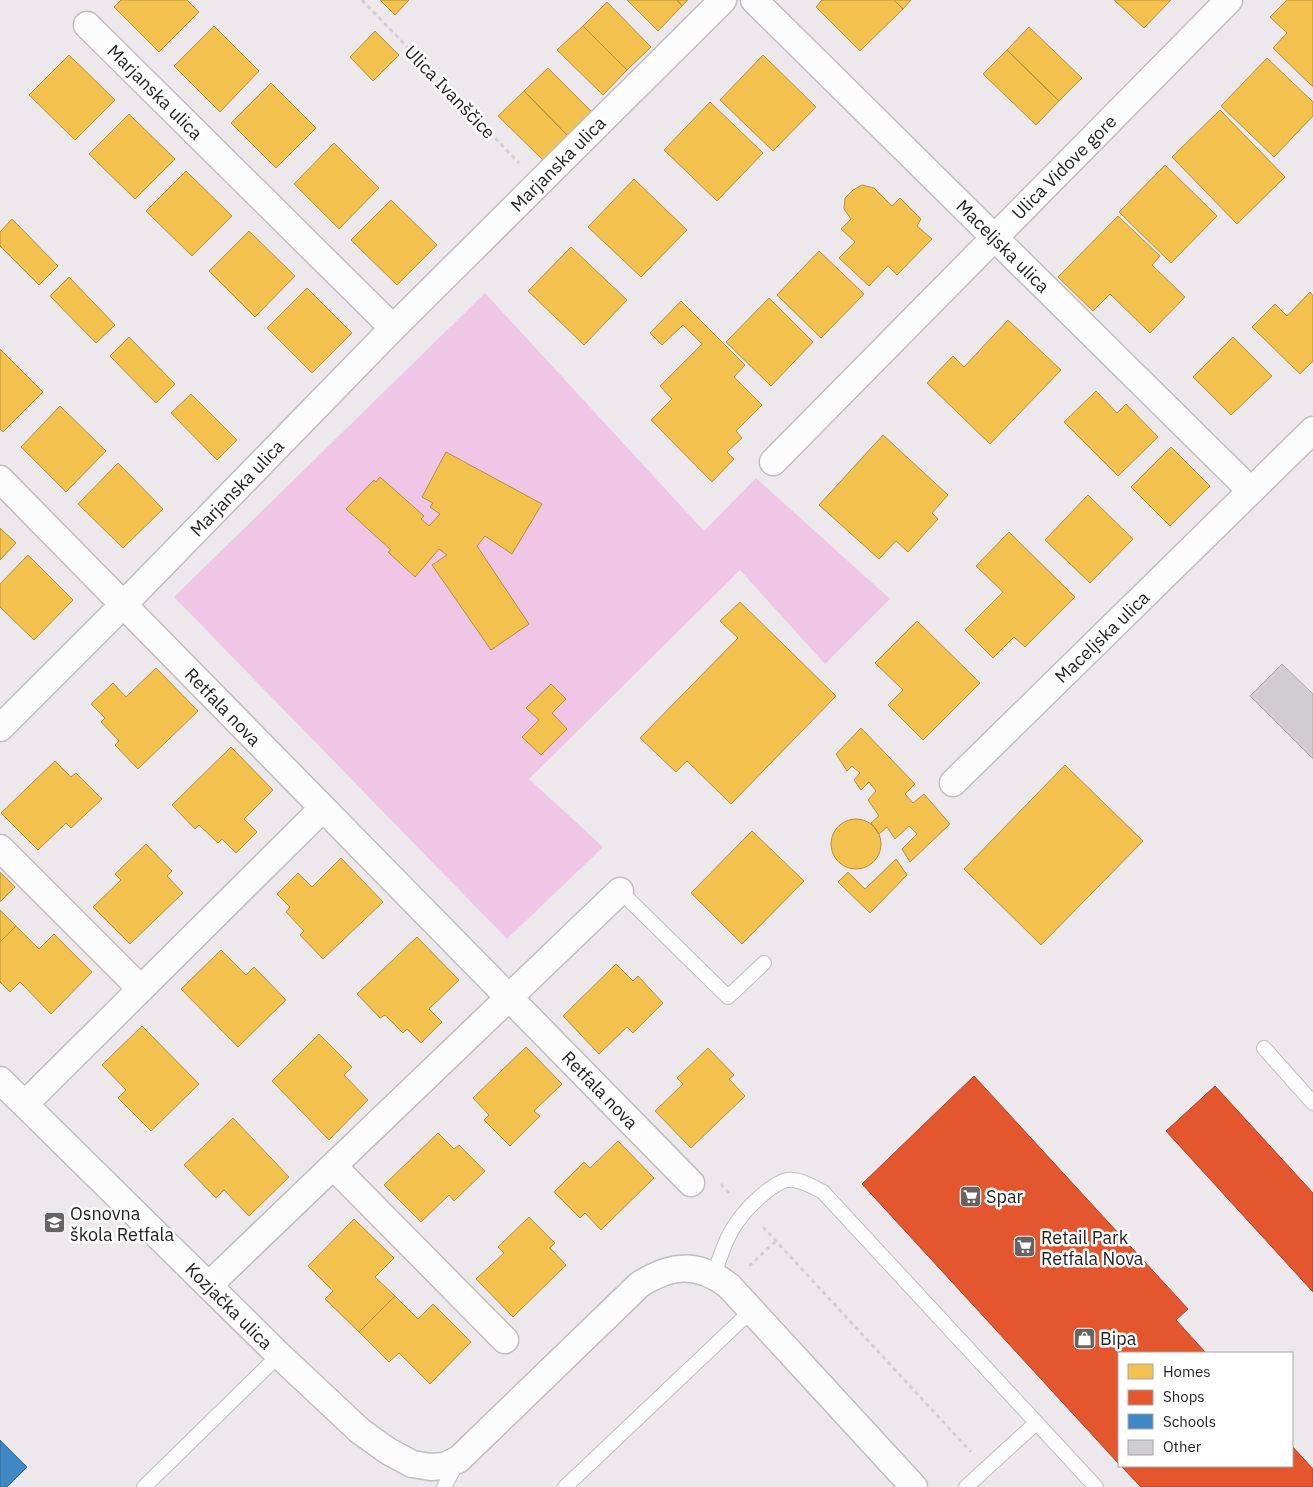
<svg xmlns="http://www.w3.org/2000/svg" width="1313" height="1487" font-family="'IBM Plex Sans',sans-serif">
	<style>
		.green { fill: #f0c6e6 }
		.homes { fill: #f2c14e; stroke: #b39040 }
		.shops { fill: #e4572e; stroke: #a9462a }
		.schools { fill: #3f88c5; stroke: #366893 }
		.building { fill: #d0cdd0; stroke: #aca9ab }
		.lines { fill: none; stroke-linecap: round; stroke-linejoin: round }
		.service-casing { stroke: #c1bdc0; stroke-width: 16 }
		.minor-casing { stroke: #c1bdc0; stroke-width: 29 }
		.path { stroke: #d1d0d1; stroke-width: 3; stroke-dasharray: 4 4; stroke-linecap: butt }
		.service { stroke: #fcfcfc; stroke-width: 14 }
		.minor { stroke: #fcfcfc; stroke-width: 26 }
		.labels { text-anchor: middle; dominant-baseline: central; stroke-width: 5; stroke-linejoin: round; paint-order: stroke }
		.street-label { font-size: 18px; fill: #201d1f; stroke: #fff }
		.poi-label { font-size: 18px; fill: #201d1f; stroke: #fff; text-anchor: start }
	</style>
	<rect width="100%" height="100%" fill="#ece8eb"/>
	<path class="green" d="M485 293 704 531 756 478 890 599 825 664 740 570 529 779 603 847 507 939 174 597Z"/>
	<path class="homes" d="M121 0H187L199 12 159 52 114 7Z
		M380 0H409L395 15Z
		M627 0H677L682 6 658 31Z
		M677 0H688L682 6Z
		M822 0H894L903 9 860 51 816 7Z
		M894 0H911L903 9Z
		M1114 0H1171L1144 28Z
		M1287 0H1313V87L1273 48 1287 33 1270 17Z
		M607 2 651 47 627 70 583 26Z
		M214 26 259 71 220 112 174 66Z
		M583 26 627 70 603 95 557 50Z
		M1029 27 1082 78 1059 101 1007 50Z
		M375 31 399 55 373 81 350 57Z
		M1007 50 1059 101 1036 125 983 74Z
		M69 55 115 100 75 140 29 95Z
		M763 55 816 107 773 151 720 100Z
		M1267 58 1313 102V116L1274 157 1221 106Z
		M548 68 592 112 568 136 524 91Z
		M271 83 316 128 276 168 231 123Z
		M524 91 568 136 544 161 498 116Z
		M710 102 763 153 717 201 664 150Z
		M1220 110 1285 177 1237 224 1172 157Z
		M129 114 175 159 135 199 89 154Z
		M334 143 379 188 339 229 294 184Z
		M1165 165 1217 216 1171 263 1119 212Z
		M186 171 232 216 192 256 146 211Z
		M634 179 687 230 641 277 588 227Z
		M862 185 874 188 892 206 900 198 921 219 917 226 932 239 897 275 888 266 869 286 839 258 855 242 841 229 851 219 844 209 845 198 853 190Z
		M391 200 437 245 397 285 351 240Z
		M1118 216 1160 256 1152 265 1185 297 1150 333 1110 294 1093 311 1058 277Z
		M12 219 58 266 39 285 0 246V232Z
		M249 231 295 276 255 317 209 271Z
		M571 247 627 300 584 345 528 291Z
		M819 251 864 294 821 338 777 295Z
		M69 277 115 325 96 343 50 296Z
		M307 288 352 333 312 373 267 328Z
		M1310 292 1313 296V361L1300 374 1252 327 1275 304 1287 316Z
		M769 298 813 342 771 386 726 342Z
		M681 301 745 365 734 377 762 405 736 431 742 438 727 452 734 459 712 482 651 420 672 399 660 386 702 344 683 325 662 345 650 333Z
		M1008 320 1061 370 990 444 927 383 953 356 964 367Z
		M129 337 175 384 156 403 110 356Z
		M1233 337 1272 376 1231 415 1193 377Z
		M0 349 43 392 3 432 0 429Z
		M1096 391 1117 413 1126 404 1158 437 1118 476 1064 422Z
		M191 394 237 440 217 460 171 413Z
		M60 406 106 451 66 492 21 447Z
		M883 435 948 495 932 513 938 519 908 552 896 541 879 559 819 505Z
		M1171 447 1210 486 1170 526 1131 487Z
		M446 452 542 504 512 554 485 536 477 546 529 624 491 650 432 565 447 555 439 549 415 577 388 552 391 550 346 509 374 480 376 482 380 477 424 516 421 519 429 526 440 514 430 507 433 503 422 497Z
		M118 463 163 509 123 548 78 504Z
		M1088 495 1133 539 1090 583 1045 540Z
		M0 528 16 543 0 560Z
		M1009 532 1075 597 1025 647 1014 637 993 658 965 630 1003 592 976 566Z
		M28 555 73 600 34 640 0 607V584Z
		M740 602 836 696 731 804 687 761 676 772 640 738 738 638 720 621Z
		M917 621 980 683 923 740 888 705 903 690 875 663Z
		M156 668 198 711 138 769 115 745 119 741 101 722 105 718 91 704 113 683 126 697Z
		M551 684 566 699 552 713 567 729 541 755 522 737 539 720 526 708Z
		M861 728 915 784 905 794 913 803 924 794 950 824 910 862 902 849 917 834 909 826 895 839 887 827 879 834 871 823 879 816 868 800 876 791 869 782 861 790 854 780 860 773 852 766 847 771 836 754Z
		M231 747 273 790 244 819 257 832 236 853 222 839 218 843 199 825 195 829 172 805Z
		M55 761 71 777 76 773 102 799 71 828 66 823 38 850 1 813Z
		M1065 765 1143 841 1041 945 964 869Z
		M831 844a25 25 0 1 1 50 0a25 25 0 1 1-50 0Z
		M752 831 804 881 742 944 691 893Z
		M146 844 172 871 167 876 183 893 130 944 93 907 121 880 115 874Z
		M341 858 383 902 323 959 300 935 304 931 286 912 290 907 277 894 298 873 312 887Z
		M896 859 907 875 870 913 838 882 848 872 865 889Z
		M0 872 15 887 0 902Z
		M0 910 16 926 0 942Z
		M16 926 39 949 54 934 92 972 51 1014 20 982 10 992 0 982V942Z
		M417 937 459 980 429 1009 442 1022 421 1043 407 1029 403 1033 385 1015 380 1018 357 994Z
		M221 950 246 975 254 967 286 1000 238 1047 181 989Z
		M616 964 633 981 638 976 663 1003 633 1033 627 1027 599 1054 563 1016Z
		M142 1026 199 1084 151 1131 118 1098 126 1090 102 1065Z
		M319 1034 352 1067 344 1075 368 1100 329 1140 272 1081Z
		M526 1047 562 1084 534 1111 540 1116 510 1146 484 1120 489 1115 473 1098Z
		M708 1048 734 1075 729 1079 745 1096 691 1148 655 1111 683 1084 677 1078Z
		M233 1118 289 1177 249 1216 224 1190 216 1198 184 1165Z
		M438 1133 454 1149 459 1145 485 1171 454 1201 449 1195 421 1222 384 1185Z
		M618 1141 654 1178 601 1230 585 1213 580 1218 554 1192 584 1162 590 1168Z
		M529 1217 555 1243 550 1248 566 1265 513 1317 476 1279 504 1253 498 1247Z
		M354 1219 394 1258 375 1277 395 1296 359 1332 325 1299 333 1291 308 1266Z
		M395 1296 418 1319 433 1304 471 1342 430 1384 399 1353 389 1362 359 1332Z"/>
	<path class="shops" d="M974 1076 1188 1309 1176 1320 1206 1353H1119V1464L862 1184Z
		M1215 1086 1313 1193V1292L1166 1131Z
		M1292 1446 1313 1469V1487H1141L1121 1466H1292Z"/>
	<path class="schools" d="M0 1440 27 1467 7 1487H0Z"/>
	<path class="building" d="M1282 664 1313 694V759L1250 696Z"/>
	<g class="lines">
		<defs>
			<path id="service" d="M620 891 728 997 764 963
				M1264 1048 1313 1103
				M714 1275C725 1240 733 1220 761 1196 768 1190 778 1182 787 1180 799 1178 813 1187 823 1192L1096 1487
				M144 1487 279 1355
				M444 1487 458 1461
				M565 1487 752 1310
				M966 1487 1036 1423"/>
			<path id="minor" d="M754 0 1251 491
				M87 25 393 328
				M773 462 1229 0
				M0 479 691 1183
				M0 728 123 605 393 328 723 0
				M953 783 1313 430
				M0 848 141 989
				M0 1080 279 1355 360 1431 388 1451 412 1464 431 1467 445 1466 459 1459 639 1285C671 1264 698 1262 729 1286L914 1487
				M25 1104 323 808
				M333 1166 505 1340
				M209 1285 620 891"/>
		</defs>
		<use href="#service" class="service-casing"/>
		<use href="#minor" class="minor-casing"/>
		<path class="path" d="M362 0 519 163
			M721 1184 730 1194
			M763 1227 971 1452
			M749 1266 776 1241"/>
		<use href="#service" class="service"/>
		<use href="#minor" class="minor"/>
	</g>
	<defs>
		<symbol id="supermarket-square" viewBox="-11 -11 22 22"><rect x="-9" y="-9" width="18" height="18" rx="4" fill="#676466" stroke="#fff"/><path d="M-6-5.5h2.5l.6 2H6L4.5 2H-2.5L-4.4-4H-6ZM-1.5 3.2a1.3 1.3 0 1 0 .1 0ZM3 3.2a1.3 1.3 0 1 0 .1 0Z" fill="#fff"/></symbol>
		<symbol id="school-square" viewBox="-11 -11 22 22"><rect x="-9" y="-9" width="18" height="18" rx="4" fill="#676466" stroke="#fff"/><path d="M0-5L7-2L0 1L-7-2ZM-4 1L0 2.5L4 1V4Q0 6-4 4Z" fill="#fff"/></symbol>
		<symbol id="shop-square" viewBox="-11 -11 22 22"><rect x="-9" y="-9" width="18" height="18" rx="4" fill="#676466" stroke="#fff"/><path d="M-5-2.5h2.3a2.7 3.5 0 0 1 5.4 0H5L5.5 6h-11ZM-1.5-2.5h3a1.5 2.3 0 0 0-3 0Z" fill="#fff"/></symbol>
	</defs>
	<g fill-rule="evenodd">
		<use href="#supermarket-square" x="958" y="1184" width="25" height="25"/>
		<use href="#school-square" x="42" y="1210" width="25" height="25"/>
		<use href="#supermarket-square" x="1012" y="1234" width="25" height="25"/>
		<use href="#shop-square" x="1072" y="1326" width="25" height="25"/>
	</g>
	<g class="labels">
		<g class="street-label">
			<text transform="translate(155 92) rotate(45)">Marjanska ulica</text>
			<text transform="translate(450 92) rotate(46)">Ulica Ivanščice</text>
			<text transform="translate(558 164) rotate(-45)">Marjanska ulica</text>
			<text transform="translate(1064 167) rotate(-45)">Ulica Vidove gore</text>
			<text transform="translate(1003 246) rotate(45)">Maceljska ulica</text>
			<text transform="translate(237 488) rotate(-46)">Marjanska ulica</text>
			<text transform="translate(1102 637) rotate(-44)">Maceljska ulica</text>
			<text transform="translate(223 707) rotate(46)">Retfala nova</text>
			<text transform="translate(600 1090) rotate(46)">Retfala nova</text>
			<text transform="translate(229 1306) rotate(45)">Kozjačka ulica</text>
		</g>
		<g class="poi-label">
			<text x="986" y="1196">Spar</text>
			<text x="70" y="1213">Osnovna<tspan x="70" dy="21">škola Retfala</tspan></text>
			<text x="1041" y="1237">Retail Park<tspan x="1041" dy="21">Retfala Nova</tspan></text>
			<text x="1100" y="1338">Bipa</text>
		</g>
	</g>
	<rect x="1118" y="1352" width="175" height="115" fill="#ffffff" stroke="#a6a5a5"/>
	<rect x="1128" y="1364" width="25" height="15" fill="#f2c14e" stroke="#a6a5a5"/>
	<text x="1163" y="1377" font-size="15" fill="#201d1f">Homes</text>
	<rect x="1128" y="1390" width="25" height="15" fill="#e4572e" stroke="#a6a5a5"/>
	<text x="1163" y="1402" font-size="15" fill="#201d1f">Shops</text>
	<rect x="1128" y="1414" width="25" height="15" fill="#3f88c5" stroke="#a6a5a5"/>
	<text x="1163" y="1427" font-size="15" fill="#201d1f">Schools</text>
	<rect x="1128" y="1440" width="25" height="15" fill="#d0cdd0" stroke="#a6a5a5"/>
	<text x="1163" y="1452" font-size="15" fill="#201d1f">Other</text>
</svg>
